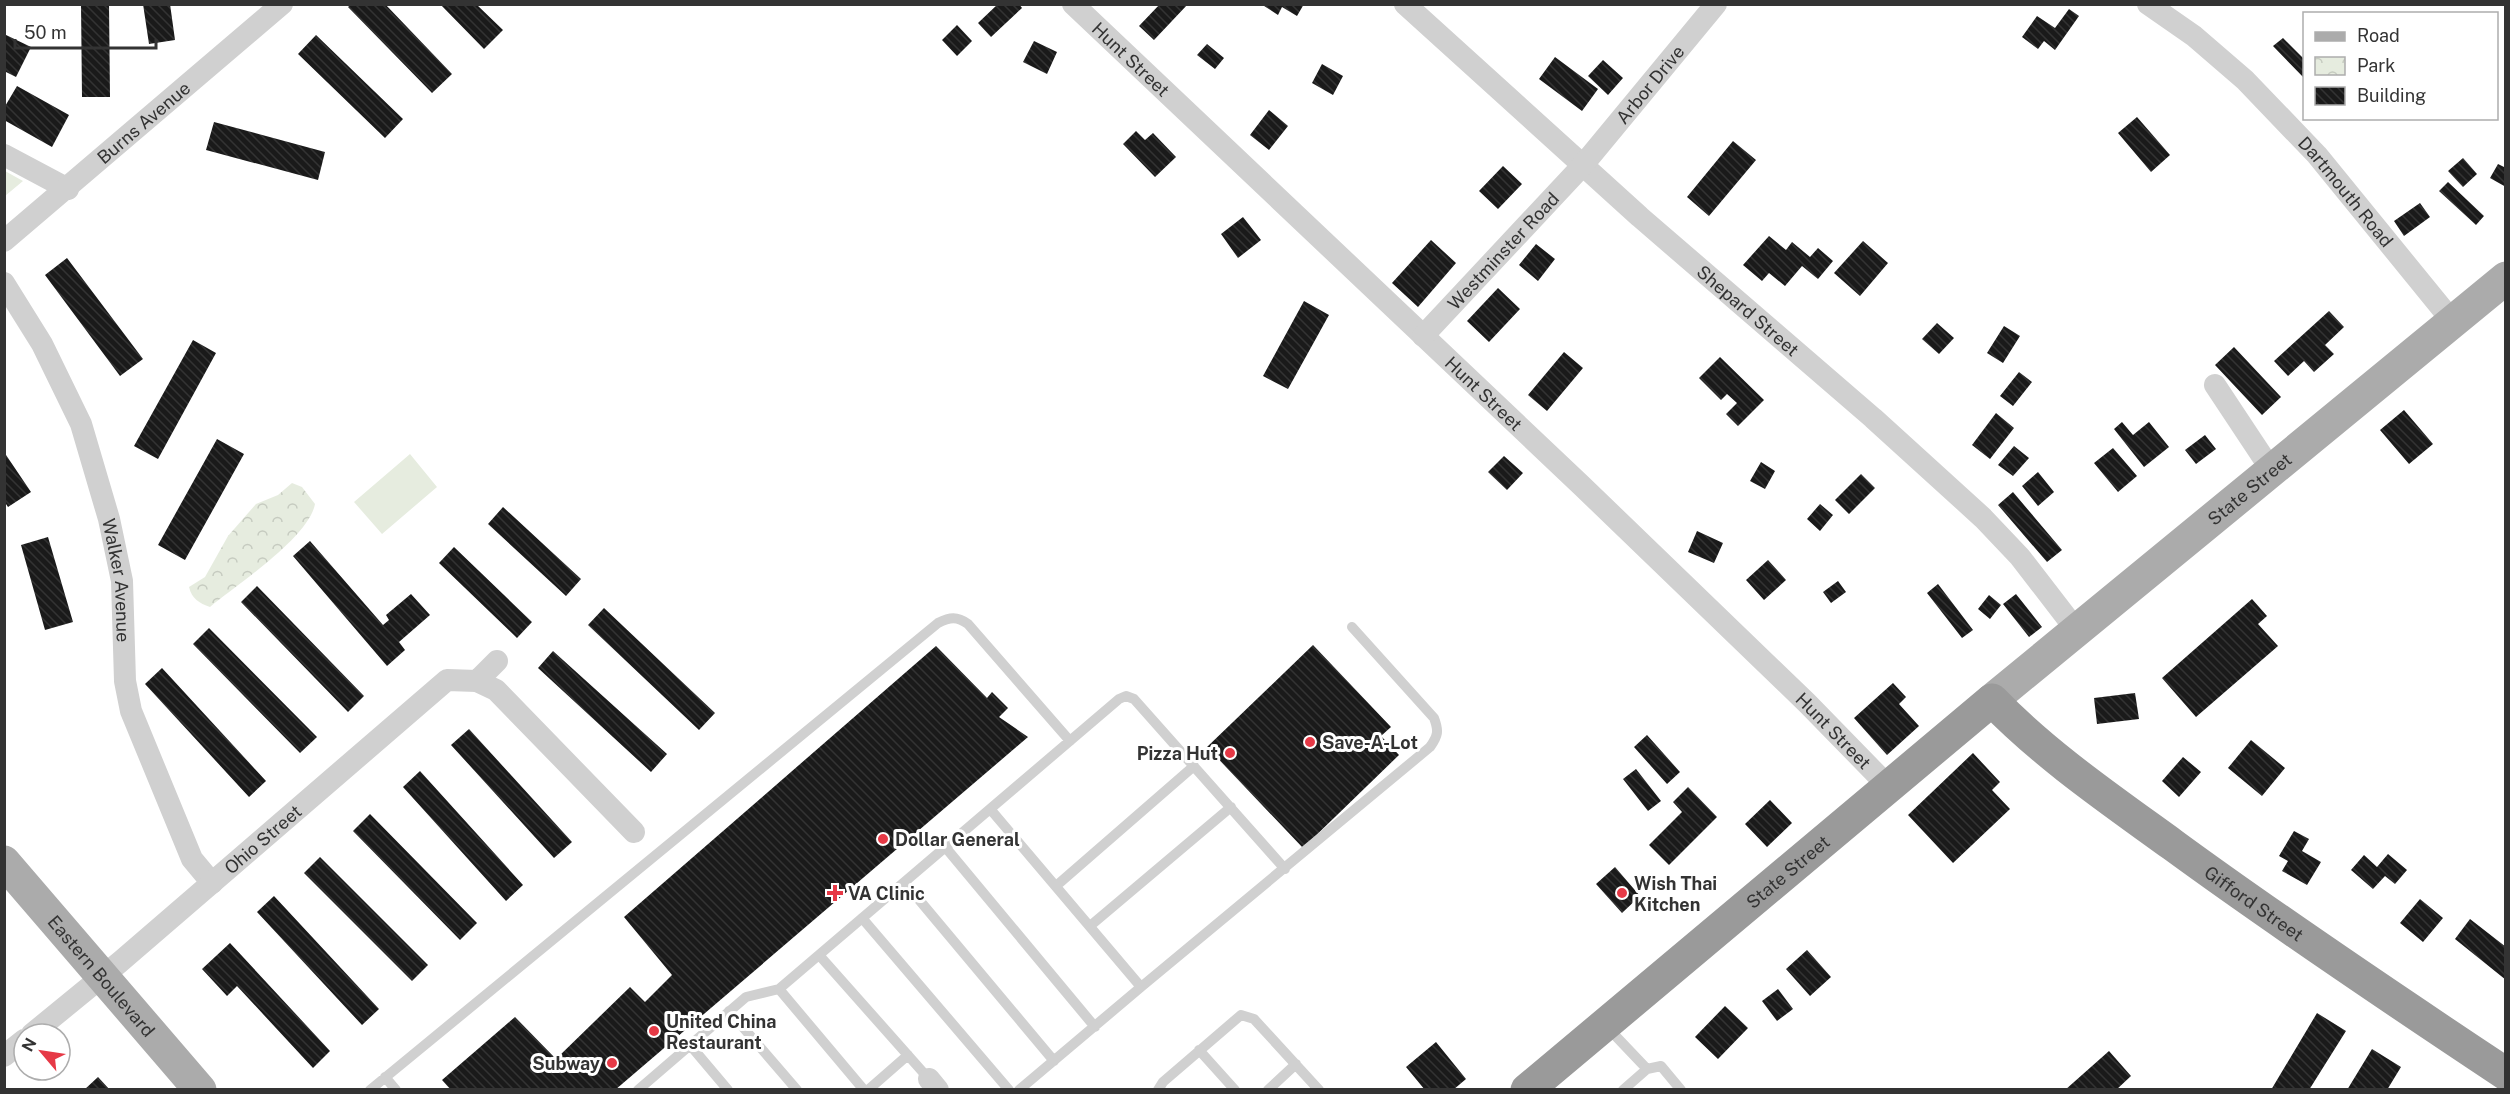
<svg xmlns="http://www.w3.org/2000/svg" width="2510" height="1094" font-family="'Public Sans',sans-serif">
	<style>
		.grass { fill: #e6ecdf }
		.park { fill: url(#park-crowns) }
		.building { fill: url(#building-back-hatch) }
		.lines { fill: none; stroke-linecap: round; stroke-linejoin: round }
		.lane { stroke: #d0d0d0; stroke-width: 10 }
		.street { stroke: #d0d0d0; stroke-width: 22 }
		.primary { stroke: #ababab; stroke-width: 33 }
		.highway { stroke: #9a9a9a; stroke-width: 33 }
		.poi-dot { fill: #e63946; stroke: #fff; stroke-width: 2 }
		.labels { text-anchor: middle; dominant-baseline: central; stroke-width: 6; stroke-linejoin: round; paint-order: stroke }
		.street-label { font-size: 18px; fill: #333; stroke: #fff }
		.poi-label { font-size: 18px; font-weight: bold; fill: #333; stroke: #fff; text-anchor: start }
	</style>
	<defs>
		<pattern id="park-crowns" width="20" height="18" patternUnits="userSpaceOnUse" patternTransform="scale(1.5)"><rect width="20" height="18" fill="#e6ecdf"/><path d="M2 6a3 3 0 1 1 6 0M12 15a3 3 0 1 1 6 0" fill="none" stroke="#c6cbc0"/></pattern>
		<pattern id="building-back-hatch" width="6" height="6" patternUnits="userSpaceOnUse" patternTransform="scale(1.5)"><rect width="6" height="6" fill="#1a1a1a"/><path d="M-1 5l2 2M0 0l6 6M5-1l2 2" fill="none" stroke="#333"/></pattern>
	</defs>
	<rect width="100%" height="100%" fill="#fff"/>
	<path class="grass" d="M5 171 23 181 5 196Z
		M410 454 437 487 382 534 354 502Z"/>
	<path class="park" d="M292 483 302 487 315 504C309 537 238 584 210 607 199 603 192 599 189 587L205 577 228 536 256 504 278 495Z"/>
	<path class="building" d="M81 4H109L110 97H82Z
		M143 4H170L175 40 149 44Z
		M351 4H385L452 74 432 93 348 7Z
		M440 4H476L503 30 484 49Z
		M998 4H1019L1022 8 991 37 978 23Z
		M1160 4H1188L1154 40 1139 26Z
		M1261 4H1304L1297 16 1282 7 1278 15Z
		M2069 9 2079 16 2055 50 2044 41 2038 49 2022 37 2037 16 2055 28Z
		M957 25 972 41 957 56 942 40Z
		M4 34 31 47 16 77 4 71Z
		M316 35 403 119 385 138 298 54Z
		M2283 38 2304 59V78L2273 46Z
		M1034 41 1057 52 1047 74 1023 62Z
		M1207 44 1224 58 1215 69 1197 55Z
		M1555 57 1598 89 1582 111 1539 79Z
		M1603 60 1623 78 1608 95 1588 76Z
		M1322 64 1343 76 1333 95 1312 83Z
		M17 86 69 115 52 147 4 120V108Z
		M1269 110 1288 126 1269 150 1250 135Z
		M2137 117 2170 155 2151 172 2118 133Z
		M214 122 325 152 318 180 206 150Z
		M1136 131 1145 140 1153 133 1176 157 1155 177 1123 144Z
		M1733 141 1756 160 1709 216 1687 197Z
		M2463 158 2477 174 2463 187 2448 171Z
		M2498 164 2506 168V187L2490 178Z
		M1503 166 1522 184 1498 209 1479 191Z
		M2448 182 2484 216 2476 225 2439 191Z
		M2420 203 2430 217 2404 236 2394 221Z
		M1243 217 1261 240 1238 258 1221 234Z
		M1769 236 1786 250 1792 242 1810 257 1818 248 1833 261 1818 279 1802 266 1785 286 1769 273 1762 281 1743 265Z
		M1431 240 1456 263 1418 307 1392 283Z
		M1863 241 1888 263 1860 296 1834 273Z
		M1536 244 1555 259 1538 281 1519 265Z
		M67 258 143 359 120 376 45 275Z
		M1498 288 1520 309 1489 342 1467 321Z
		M1304 301 1329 315 1288 389 1263 376Z
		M2329 311 2344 327 2325 345 2334 354 2314 372 2304 361 2288 376 2274 361Z
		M1937 323 1954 338 1939 354 1922 339Z
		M2004 326 2020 336 2003 363 1987 353Z
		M193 340 216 353 158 459 134 446Z
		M2234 347 2281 397 2262 415 2215 365Z
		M1564 352 1583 368 1547 411 1528 395Z
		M1720 357 1764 400 1738 426 1726 414 1737 403 1727 394 1721 400 1699 378Z
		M2019 372 2032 382 2013 406 2000 396Z
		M2404 410 2433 444 2409 464 2380 430Z
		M1996 413 2014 428 1990 459 1972 445Z
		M2122 422 2133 435 2149 422 2169 447 2144 467 2114 429Z
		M2205 435 2216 449 2196 464 2185 450Z
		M217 439 244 454 185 560 158 545Z
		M2014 446 2029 458 2013 476 1998 465Z
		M2113 448 2137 476 2118 492 2094 463Z
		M4 452 31 492 8 507 4 501Z
		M1504 456 1523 473 1507 490 1488 472Z
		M1761 462 1775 471 1765 489 1750 481Z
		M2038 472 2054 492 2038 506 2022 486Z
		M1861 474 1875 488 1849 514 1835 500Z
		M2013 492 2062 550 2047 562 1998 505Z
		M1820 504 1833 515 1820 531 1807 519Z
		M503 507 581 579 566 596 488 524Z
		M1697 531 1723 543 1714 563 1688 552Z
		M48 537 73 622 45 630 21 545Z
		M310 541 383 625 389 620 386 615 411 594 430 615 399 642 405 650 387 666 293 556Z
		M454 547 532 622 517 638 439 563Z
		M1768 560 1786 580 1764 600 1746 580Z
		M1838 581 1846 592 1831 603 1823 592Z
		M1938 584 1973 630 1962 638 1927 593Z
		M257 586 364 696 348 712 241 602Z
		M2016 594 2042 627 2029 637 2003 604Z
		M1989 595 2001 605 1990 619 1978 609Z
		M2252 599 2267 616 2258 624 2278 646 2196 717 2162 678Z
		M604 608 715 713 699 730 588 625Z
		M209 628 317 737 300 753 193 644Z
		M1313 645 1391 727 1381 736 1399 755 1303 848 1207 747Z
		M936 646 987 698 992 692 1008 708 999 717 1028 737 615 1090H451L442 1080 515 1017 556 1059 630 987 645 1002 672 975 624 917Z
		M553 651 667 754 651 772 538 668Z
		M162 668 266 781 249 797 145 684Z
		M1893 683 1906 697 1899 704 1919 726 1887 755 1854 718Z
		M2135 693 2139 719 2097 724 2094 698Z
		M469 729 572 842 554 858 451 745Z
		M1647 735 1680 772 1667 784 1634 747Z
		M2251 740 2285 768 2262 796 2228 768Z
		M1973 753 2000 782 1992 790 2010 809 1953 863 1908 815Z
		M2183 757 2201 772 2179 797 2162 781Z
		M1636 769 1661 801 1648 811 1623 779Z
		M420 771 523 885 506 901 403 787Z
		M1688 787 1717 817 1669 865 1649 845 1682 812 1673 802Z
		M1770 800 1792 823 1767 847 1745 824Z
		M370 814 477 923 460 940 353 831Z
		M2294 831 2309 839 2302 851 2321 862 2307 885 2282 871 2288 861 2279 856Z
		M2388 854 2407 870 2395 884 2385 876 2373 889 2351 870 2364 855 2377 867Z
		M320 857 428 965 412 981 304 873Z
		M1615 867 1640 896 1622 913 1596 884Z
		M274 896 379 1009 362 1025 257 912Z
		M2420 899 2443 918 2423 942 2400 923Z
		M2470 919 2506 947V980L2455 939Z
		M230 943 330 1051 313 1068 237 986 227 996 202 969Z
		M1807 950 1831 977 1810 996 1786 969Z
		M1778 989 1793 1009 1777 1021 1762 1001Z
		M1725 1006 1748 1028 1718 1059 1695 1037Z
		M2317 1013 2346 1031 2309 1090H2271Z
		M1436 1042 1466 1079 1453 1090H1425L1406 1067Z
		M2372 1049 2401 1067 2387 1090H2347Z
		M2109 1051 2131 1076 2116 1090H2065Z
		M98 1077 110 1090H84Z"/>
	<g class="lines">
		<path class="lane" d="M991 810 1141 987 1019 1090
			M946 848 1095 1027
			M905 883 1054 1061
			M1056 886 1194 766
			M862 918 1009 1090
			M1090 926 1231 807
			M819 955 929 1079
			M1141 987 1430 747C1438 736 1439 731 1434 718L1352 627
			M779 989 864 1090
			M729 1011 797 1090
			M1608 1028 1647 1069
			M690 1045 728 1090
			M1199 1050 1235 1090
			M385 1077 396 1090
			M370 1090 938 623C950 617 957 616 968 624L1070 741
			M638 1090 746 997 779 989 1119 699 1126 696 1134 699 1285 869
			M868 1090 908 1055
			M1158 1090 1163 1082 1241 1015 1254 1019 1319 1090
			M1268 1090 1296 1064
			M1623 1090 1647 1069 1661 1066 1681 1090"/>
		<g class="street">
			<path id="s1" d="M1073 4 1582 486 1807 703 1888 786"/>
			<path id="s2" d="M1405 4 1640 217 1873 418 1983 518 2020 557 2077 631"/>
			<path id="s3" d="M2148 4 2194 36 2245 80 2317 155 2453 322"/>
			<path d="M4 155 68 189"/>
			<path id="s4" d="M4 241 282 4"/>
			<path id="s5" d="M4 283 42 344 81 424 109 519 122 581 125 681 131 711 192 859 212 883"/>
			<path id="s6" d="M1423 336 1583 165 1716 4"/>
			<path d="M2215 385 2272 471"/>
			<path d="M477 681 496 690 634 832"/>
			<path id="s7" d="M32 1034 120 962 447 680 477 681 497 661"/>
			<path d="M4 1056 24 1040"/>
			<path d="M929 1079 938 1090"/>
		</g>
		<g class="primary">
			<path id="s8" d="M1992 700 2506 278"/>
			<path id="s9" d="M4 862 200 1090"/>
		</g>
		<path class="highway" id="s10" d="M1527 1090 1992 700C2045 755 2111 800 2173 845 2281 924 2393 999 2506 1074"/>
	</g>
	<g class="poi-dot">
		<circle cx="1310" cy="742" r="6"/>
		<circle cx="1230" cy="753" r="6"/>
		<circle cx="883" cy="839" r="6"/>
		<path d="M832 884h6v6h6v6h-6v6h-6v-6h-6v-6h6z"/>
		<circle cx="1622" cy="893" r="6"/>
		<circle cx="654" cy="1031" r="6"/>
		<circle cx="612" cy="1063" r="6"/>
	</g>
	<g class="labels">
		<g class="street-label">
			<text stroke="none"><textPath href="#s1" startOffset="80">Hunt Street</textPath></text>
			<text stroke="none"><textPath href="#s6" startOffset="339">Arbor Drive</textPath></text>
			<text stroke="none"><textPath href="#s4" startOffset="183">Burns Avenue</textPath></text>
			<text stroke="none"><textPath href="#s3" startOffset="274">Dartmouth Road</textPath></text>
			<text stroke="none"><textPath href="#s6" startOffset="117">Westminster Road</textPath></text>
			<text stroke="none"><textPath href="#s2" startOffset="460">Shepard Street</textPath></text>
			<text stroke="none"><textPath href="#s1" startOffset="566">Hunt Street</textPath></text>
			<text stroke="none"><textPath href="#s8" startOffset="333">State Street</textPath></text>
			<text stroke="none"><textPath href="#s5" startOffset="322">Walker Avenue</textPath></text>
			<text stroke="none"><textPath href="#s1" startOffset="1052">Hunt Street</textPath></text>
			<text stroke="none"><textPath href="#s7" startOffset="302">Ohio Street</textPath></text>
			<text stroke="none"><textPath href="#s10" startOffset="340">State Street</textPath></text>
			<text stroke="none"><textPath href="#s10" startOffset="939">Gifford Street</textPath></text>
			<text stroke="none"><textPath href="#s9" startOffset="150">Eastern Boulevard</textPath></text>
		</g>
		<g class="poi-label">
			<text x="1322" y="742">Save-A-Lot</text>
			<text x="1218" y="753" text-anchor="end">Pizza Hut</text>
			<text x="895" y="839">Dollar General</text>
			<text x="1634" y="883">Wish Thai<tspan x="1634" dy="21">Kitchen</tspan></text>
			<text x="848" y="893">VA Clinic</text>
			<text x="666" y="1021">United China<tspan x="666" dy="21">Restaurant</tspan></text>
			<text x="600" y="1063" text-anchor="end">Subway</text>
		</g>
	</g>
	<rect width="2510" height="1094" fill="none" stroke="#333333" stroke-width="12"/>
	<rect x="2303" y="12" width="195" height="108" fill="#ffffff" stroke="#adadad" stroke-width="1.5"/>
	<rect x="2315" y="32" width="30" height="9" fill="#ababab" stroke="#adadad" stroke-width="1.5"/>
	<text x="2357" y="42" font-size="18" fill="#333333">Road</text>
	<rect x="2315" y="57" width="30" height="18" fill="url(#park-crowns)" stroke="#adadad" stroke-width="1.5"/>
	<text x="2357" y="72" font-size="18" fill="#333333">Park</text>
	<rect x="2315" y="87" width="30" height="18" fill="url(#building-back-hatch)" stroke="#adadad" stroke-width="1.5"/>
	<text x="2357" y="102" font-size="18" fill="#333333">Building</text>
	<g transform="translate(42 1052) rotate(299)"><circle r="28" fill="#ffffff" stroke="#adadad" stroke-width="1.5"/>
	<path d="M0-4.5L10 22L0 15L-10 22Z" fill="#e63946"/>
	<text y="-9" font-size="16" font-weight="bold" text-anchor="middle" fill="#333333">N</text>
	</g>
	<path d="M15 39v9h141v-9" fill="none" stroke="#333333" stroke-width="3"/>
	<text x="24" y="39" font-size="18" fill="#333333" stroke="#ffffff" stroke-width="4.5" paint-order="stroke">50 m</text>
</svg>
